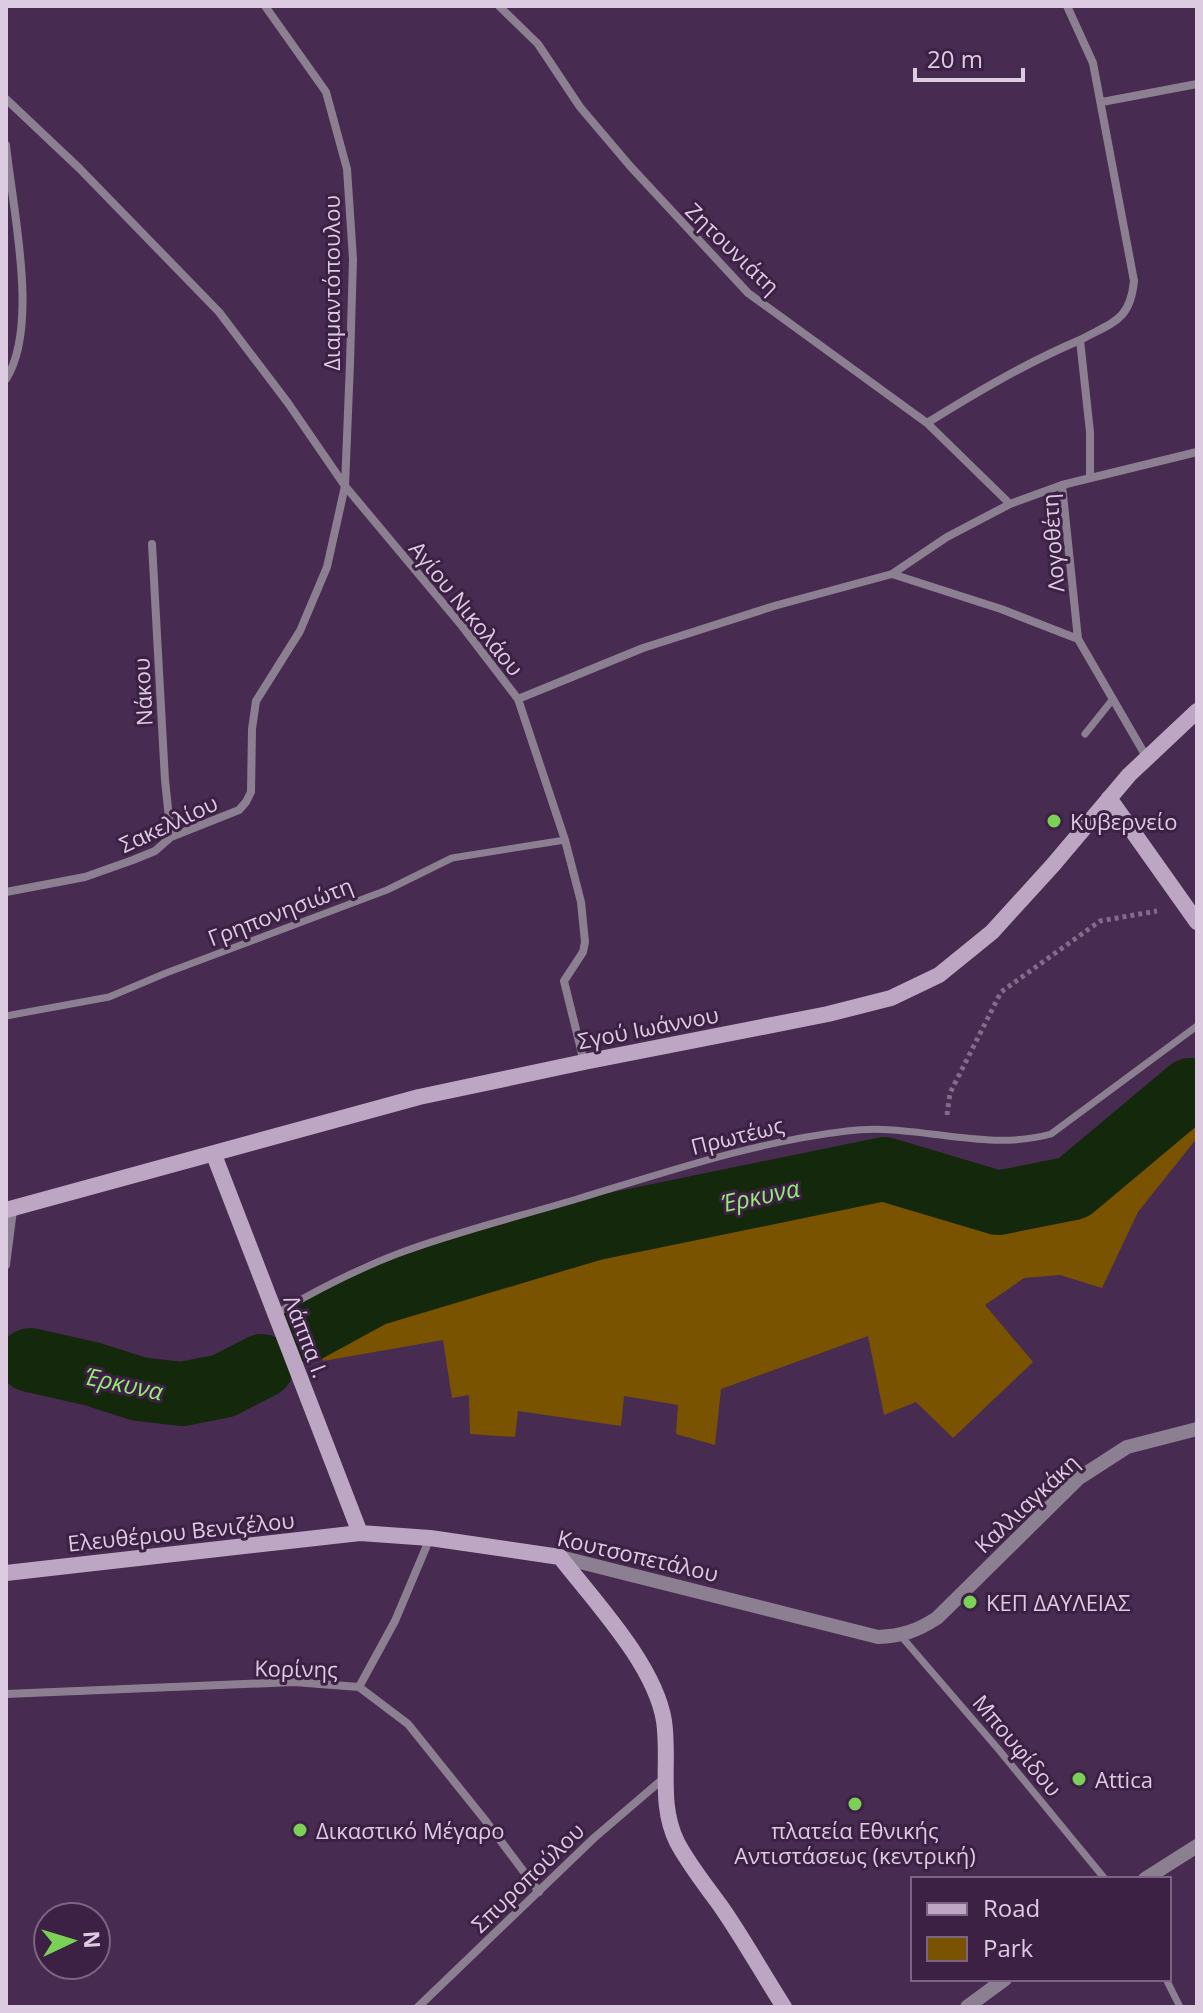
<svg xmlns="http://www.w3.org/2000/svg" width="1203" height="2013" font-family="'Open Sans',sans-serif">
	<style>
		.green { fill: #7a5301 }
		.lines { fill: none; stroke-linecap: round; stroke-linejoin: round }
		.river { stroke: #14290b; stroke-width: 64 }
		.path { stroke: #836b8a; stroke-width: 5; stroke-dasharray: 4 4; stroke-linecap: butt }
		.pedestrian { stroke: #8d7f92; stroke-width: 7 }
		.minor { stroke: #8d7f92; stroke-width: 8 }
		.tertiary { stroke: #8d7f92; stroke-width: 14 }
		.secondary { stroke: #bda6c4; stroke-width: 16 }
		.poi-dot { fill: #7bd156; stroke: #3c2145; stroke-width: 3 }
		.labels { text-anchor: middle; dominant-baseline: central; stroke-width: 6; stroke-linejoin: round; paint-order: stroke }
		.street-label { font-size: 22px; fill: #dccbe1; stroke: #3c2145 }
		.poi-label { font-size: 22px; fill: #dccbe1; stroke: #3c2145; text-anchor: start }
		.water-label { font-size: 24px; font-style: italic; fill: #96eb74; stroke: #3c2145 }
	</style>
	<rect width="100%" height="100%" fill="#472b50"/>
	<path class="green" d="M1197 1091V1138L1138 1212 1102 1288 1060 1275 1024 1278 985 1305 1033 1362 953 1438 916 1402 884 1415 868 1336 721 1389 715 1445 676 1434 678 1405 624 1396 621 1426 518 1411 515 1437 470 1434 469 1395 452 1398 443 1340 323 1361 319 1344 362 1319 517 1262 590 1241 884 1180 1000 1210 1075 1196Z"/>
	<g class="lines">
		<path class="river" d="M308 1330 374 1294 592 1229 884 1169 998 1203 1073 1188 1190 1090
			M30 1360 92 1374 139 1389 182 1394 223 1386 262 1366"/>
		<path class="path" d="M947 1115 950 1093 1001 992 1100 921 1157 911"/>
		<path class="pedestrian" d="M1085 734 1113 699
			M6 1016 109 997 166 973 387 890 452 858 565 840
			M277 1313C315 1291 355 1270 397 1254 455 1232 517 1217 577 1199 666 1172 754 1142 847 1131 916 1122 983 1153 1051 1134L1197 1026
			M901 1636 999 1750 1105 1879
			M1166 1979 1180 2007"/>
		<path class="minor" d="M499 6 538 44 580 107 630 166 748 293 927 423 1010 504 1062 485
			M1067 6 1093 63 1134 281C1130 321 1113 322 1080 340L1090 432V478
			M6 99 79 168 219 312 288 403 345 486 462 626 518 699 643 648 774 606 892 574 1001 609 1078 639 1147 758
			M1102 102 1197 84
			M6 145C12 206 40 326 6 379
			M927 423C977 392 1026 363 1080 340
			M152 544 165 780 171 837
			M892 574 947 537 1010 504
			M1078 639 1062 485 1197 452
			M518 699 565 840 581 902 585 942 583 952 564 981 584 1062
			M6 892 85 877 133 860 155 851 171 837 239 810 246 802 251 792 252 729 256 701 300 631 327 567 345 486 350 363 353 259 347 169 326 92 265 6
			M6 1265 13 1210
			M359 1687 395 1621 430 1538
			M6 1694 294 1682 359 1687 408 1724 485 1820 539 1892
			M418 2007 594 1838 664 1778"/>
		<path class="tertiary" d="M560 1557 878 1637C902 1636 917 1631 937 1618L1079 1478 1127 1447 1197 1429
			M1145 1879 1197 1846
			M967 2007 1005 1979"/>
		<path class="secondary" d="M1109 798 1197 922
			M214 1155 360 1533
			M6 1210 419 1097 584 1062 828 1014 891 998 939 975 992 932 1053 865 1129 775 1197 711
			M6 1573 360 1533 430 1538 560 1557C595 1602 655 1665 664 1721 670 1761 658 1804 677 1842 689 1865 707 1887 722 1908 744 1940 763 1974 784 2007"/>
	</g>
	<g class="poi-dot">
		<circle cx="1054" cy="821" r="8"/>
		<circle cx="970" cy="1602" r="8"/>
		<circle cx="1079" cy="1779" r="8"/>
		<circle cx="855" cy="1804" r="8"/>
		<circle cx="300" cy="1830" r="8"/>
	</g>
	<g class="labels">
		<g class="street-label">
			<text transform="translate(733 248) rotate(44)">Ζητουνιάτη</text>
			<text transform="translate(331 283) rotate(-90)">Διαμαντόπουλου</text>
			<text transform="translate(1052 543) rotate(-94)">Λογοθέτη</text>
			<text transform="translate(467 608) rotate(51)">Αγίου Νικολάου</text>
			<text transform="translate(142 692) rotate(-93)">Νάκου</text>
			<text transform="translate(168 823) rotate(-25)">Σακελλίου</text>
			<text transform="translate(280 911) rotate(-21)">Γρηπονησιώτη</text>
			<text transform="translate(648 1027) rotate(-11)">Σγού Ιωάννου</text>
			<text transform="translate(737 1135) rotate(-14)">Πρωτέως</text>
			<text transform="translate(307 1336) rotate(69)">Λάππα Ι.</text>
			<text transform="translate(1026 1503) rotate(-43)">Καλλιαγκάκη</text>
			<text transform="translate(181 1531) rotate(-6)">Ελευθέριου Βενιζέλου</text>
			<text transform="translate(638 1555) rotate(13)">Κουτσοπετάλου</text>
			<text transform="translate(296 1668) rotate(1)">Κορίνης</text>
			<text transform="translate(1018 1745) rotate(50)">Μπουφίδου</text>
			<text transform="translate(527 1877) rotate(-44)">Σπυροπούλου</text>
		</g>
		<g class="poi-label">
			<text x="1070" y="821">Κυβερνείο</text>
			<text x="986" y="1602">ΚΕΠ ΔΑΥΛΕΙΑΣ</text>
			<text x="1095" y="1779">Attica</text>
			<text x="316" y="1830">Δικαστικό Μέγαρο</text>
			<text x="855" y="1830" text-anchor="middle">πλατεία Εθνικής<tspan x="855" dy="25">Αντιστάσεως (κεντρική)</tspan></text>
		</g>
		<g class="water-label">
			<text transform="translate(760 1195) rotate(-12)">Έρκυνα</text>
			<text transform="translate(124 1383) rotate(12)">Έρκυνα</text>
		</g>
	</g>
	<rect width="1203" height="2013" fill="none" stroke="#dccbe1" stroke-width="16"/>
	<rect x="911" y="1877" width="260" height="104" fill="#3c2145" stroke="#7c6583" stroke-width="2"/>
	<rect x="927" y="1903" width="40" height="12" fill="#bda6c4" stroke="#7c6583" stroke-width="2"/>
	<text x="983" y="1917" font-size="24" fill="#dccbe1">Road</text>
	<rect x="927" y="1937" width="40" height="24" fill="#7a5301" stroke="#7c6583" stroke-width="2"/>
	<text x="983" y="1957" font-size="24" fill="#dccbe1">Park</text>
	<g transform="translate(72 1941) rotate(86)"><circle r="38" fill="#3c2145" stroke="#7c6583" stroke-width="2"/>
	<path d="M0-6L14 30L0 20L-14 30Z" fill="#7bd156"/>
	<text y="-12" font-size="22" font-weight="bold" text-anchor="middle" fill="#dccbe1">N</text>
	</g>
	<path d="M915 68v12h108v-12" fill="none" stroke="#dccbe1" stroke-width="4"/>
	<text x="927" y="68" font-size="24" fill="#dccbe1" stroke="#3c2145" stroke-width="6" paint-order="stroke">20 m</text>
</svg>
